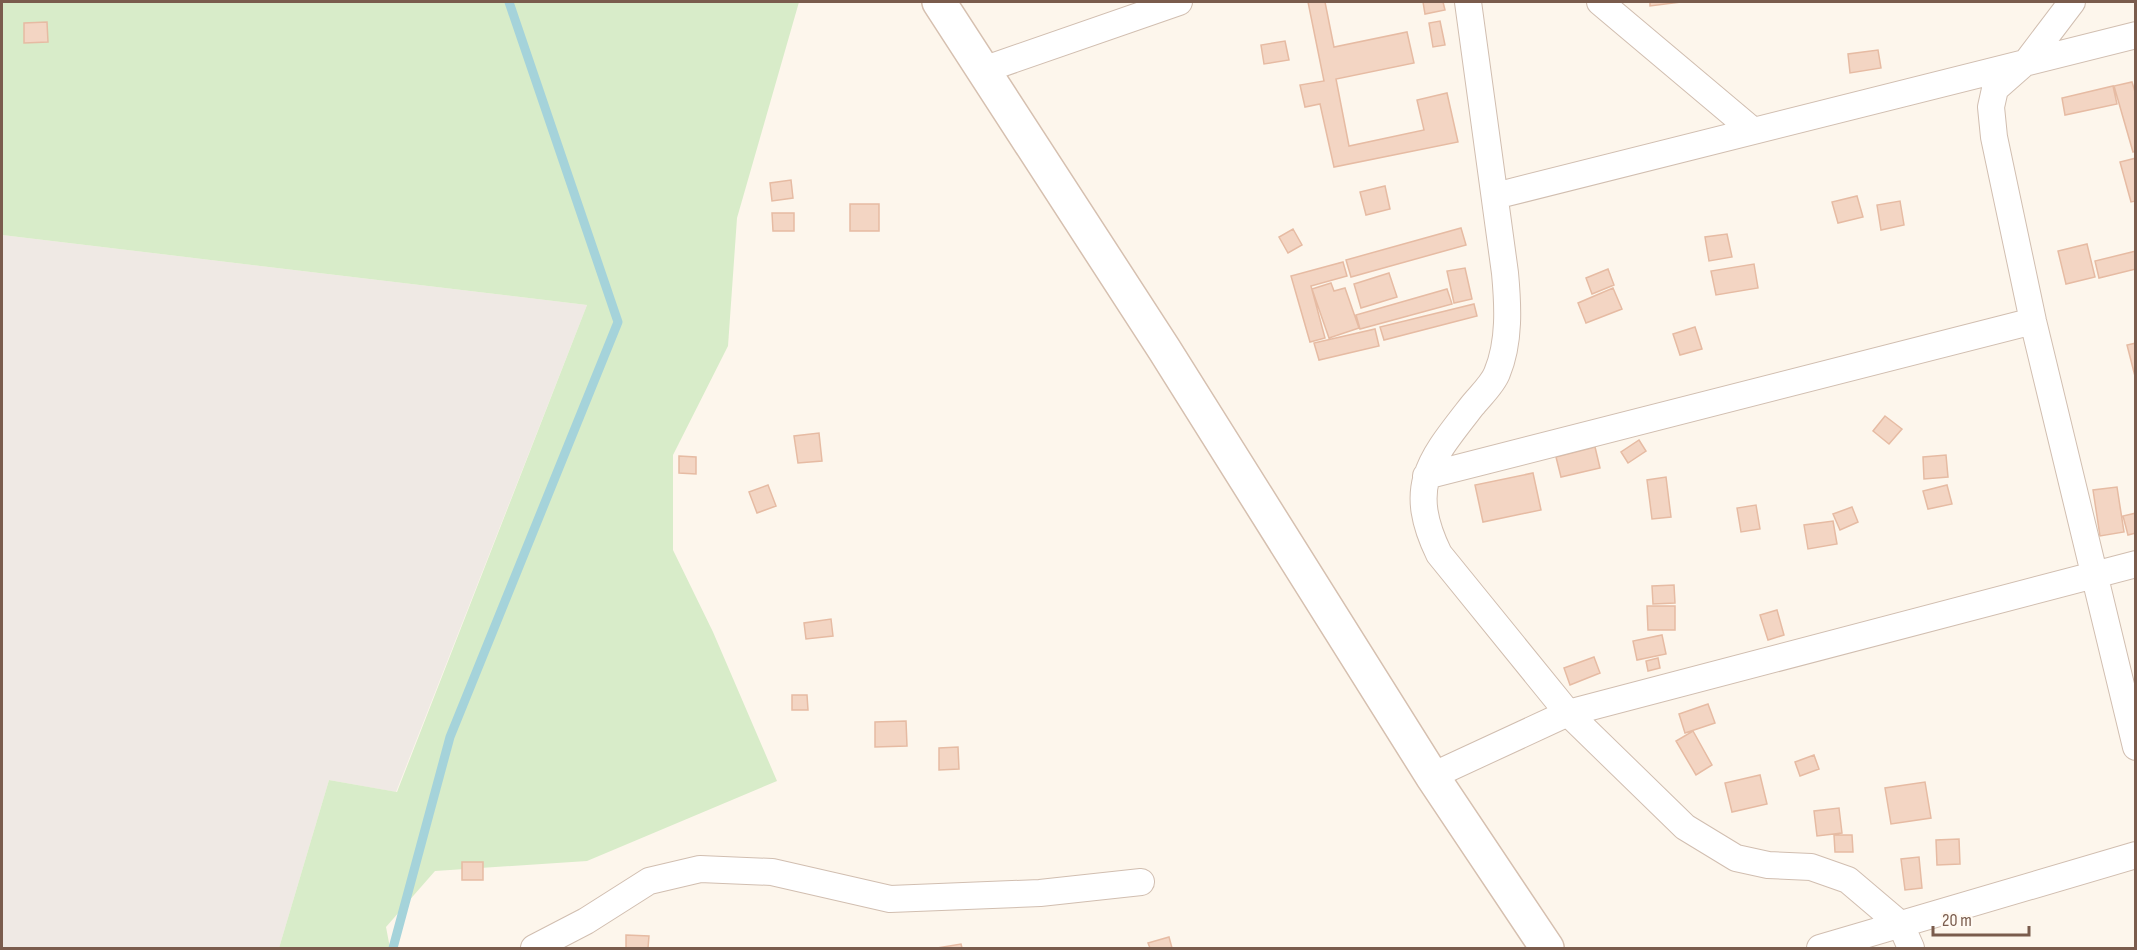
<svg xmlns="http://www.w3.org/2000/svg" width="2137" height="950" font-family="'Sofia Sans Condensed',sans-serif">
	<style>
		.industrial { fill: #efe9e4 }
		.green { fill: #d8ecc9 }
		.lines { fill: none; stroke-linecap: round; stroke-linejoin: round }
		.stream { stroke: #a5d3da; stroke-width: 9 }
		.building { fill: #f3d5c3; stroke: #e6bba3; stroke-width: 1.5 }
		.minor-casing { stroke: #d1beb0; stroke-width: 28 }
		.secondary-casing { stroke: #d6c0b0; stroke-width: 36 }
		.minor { stroke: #fff; stroke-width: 26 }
		.secondary { stroke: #fff; stroke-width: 33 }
	</style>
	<rect width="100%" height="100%" fill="#fdf6ec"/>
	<path class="industrial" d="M2 235 587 305 396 792 329 780 279 948H2Z"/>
	<path class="green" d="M2 2H799L737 218 728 346 673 455V550L713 632 777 781 587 861 435 871 386 927 390 948H279L329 780 397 792 587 305 2 235Z"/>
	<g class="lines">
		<path class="stream" d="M393 948 450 737 618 322 509 2"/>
	</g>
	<path class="building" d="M1308 2H1325L1334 47 1407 32 1414 63 1336 79 1349 146 1424 130 1417 100 1447 93 1458 142 1334 167 1320 104 1305 107 1300 85 1324 81Z
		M1423 2H1443L1445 10 1425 14Z
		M1650 2H1681L1650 6Z
		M1440 21 1445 45 1433 47 1429 23Z
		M47 22 48 42 24 43V23Z
		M1285 41 1289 60 1264 64 1261 45Z
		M1878 50 1881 68 1850 73 1848 54Z
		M2132 82 2136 95V151L2133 152 2114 86Z
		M2113 86 2117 104 2065 115 2062 98Z
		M2136 158V201L2131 202 2120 162Z
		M791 180 793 198 772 201 770 183Z
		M1385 186 1390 209 1366 215 1360 192Z
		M1857 196 1863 217 1838 223 1832 202Z
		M1900 201 1904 225 1881 230 1877 205Z
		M850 204H879V231H850Z
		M772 213H794V231H773Z
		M1461 228 1466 245 1351 277 1346 260Z
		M1293 229 1302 245 1288 253 1279 237Z
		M1727 234 1732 257 1709 261 1705 237Z
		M2087 244 2095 277 2066 284 2058 251Z
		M2136 251V269L2099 278 2095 261Z
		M1343 262 1347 276 1311 286 1325 338 1310 342 1291 276Z
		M1754 264 1758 288 1716 295 1711 271Z
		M1465 268 1472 299 1454 303 1447 271Z
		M1608 269 1614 285 1592 294 1586 278Z
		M1389 273 1397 297 1361 308 1354 284Z
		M1331 283 1334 291 1345 288 1359 328 1329 338 1312 289Z
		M1613 288 1622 309 1586 323 1578 303Z
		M1447 289 1452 304 1360 329 1356 315Z
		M1474 304 1477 316 1384 340 1380 327Z
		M1695 327 1702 349 1680 355 1673 334Z
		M1375 329 1379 346 1319 360 1314 343Z
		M2136 343V380L2127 345Z
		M1885 416 1902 429 1889 444 1873 431Z
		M819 433 822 461 798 463 794 436Z
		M1639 440 1646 451 1628 463 1621 452Z
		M1595 447 1600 468 1561 477 1556 457Z
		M1946 455 1948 477 1924 479 1923 457Z
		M679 456 696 457V474L679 473Z
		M1533 473 1541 510 1483 522 1475 485Z
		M1666 477 1671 517 1652 519 1647 480Z
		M768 485 776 506 757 513 749 492Z
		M1947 485 1952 504 1928 509 1923 491Z
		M2117 487 2124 532 2100 536 2093 490Z
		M1756 505 1760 529 1741 532 1737 508Z
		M1852 507 1858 522 1840 530 1833 514Z
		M2136 513V533L2128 535 2123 516Z
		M1833 521 1837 544 1808 549 1804 525Z
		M1674 585 1675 603 1653 604 1652 586Z
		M1647 606H1675V630H1648Z
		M1777 610 1784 635 1768 640 1760 615Z
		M831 619 833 636 806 639 804 623Z
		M1662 635 1666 654 1637 660 1633 641Z
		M1594 657 1600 673 1570 685 1564 668Z
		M1658 658 1660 668 1648 671 1646 661Z
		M792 695H807L808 710H792Z
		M1708 704 1715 723 1685 733 1679 714Z
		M906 721 907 746 875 747V722Z
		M1693 731 1712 765 1696 775 1676 741Z
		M958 747 959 769 939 770V748Z
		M1814 755 1819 769 1800 776 1795 762Z
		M1760 775 1767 804 1732 812 1725 783Z
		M1925 782 1931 818 1891 824 1885 788Z
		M1839 808 1842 833 1817 836 1814 811Z
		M1834 835H1852L1853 852H1835Z
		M1959 839 1960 864 1937 865 1936 840Z
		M1919 857 1922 888 1905 890 1901 859Z
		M462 862H483V880H462Z
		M626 935 649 936 648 948H626Z
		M1169 937 1172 948H1150L1148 943Z
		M961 944 962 948H937Z"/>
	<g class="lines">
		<defs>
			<path id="minor" d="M1468 2 1505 273C1508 305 1510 342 1497 373 1493 384 1480 396 1472 406 1430 460 1406 486 1439 554L1568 713 1685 827 1736 858 1768 865 1811 867 1848 880 1901 925 1911 948
				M1600 2 1752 130
				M2072 2 2028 60 1995 89 1991 107 1994 137 2033 321 2136 747
				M983 70 1179 2
				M1495 196 2136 35
				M1426 476 2033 321
				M1432 776 1568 713 2136 564
				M534 948 586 921 649 881 700 869 772 872 890 899 1040 893 1141 882
				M1820 948 2136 855"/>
			<path id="secondary" d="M939 2 1164 349 1432 776 1547 948"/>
		</defs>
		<use href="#minor" class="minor-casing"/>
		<use href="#secondary" class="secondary-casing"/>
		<use href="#minor" class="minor"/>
		<use href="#secondary" class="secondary"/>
	</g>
	<rect width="2137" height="950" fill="none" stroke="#7a5c4d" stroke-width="6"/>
	<path d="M1933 926v9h96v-9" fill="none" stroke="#7a5c4d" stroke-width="3"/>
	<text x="1942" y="926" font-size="18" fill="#7a5c4d" stroke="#fffaf3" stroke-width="4.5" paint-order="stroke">20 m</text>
</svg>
